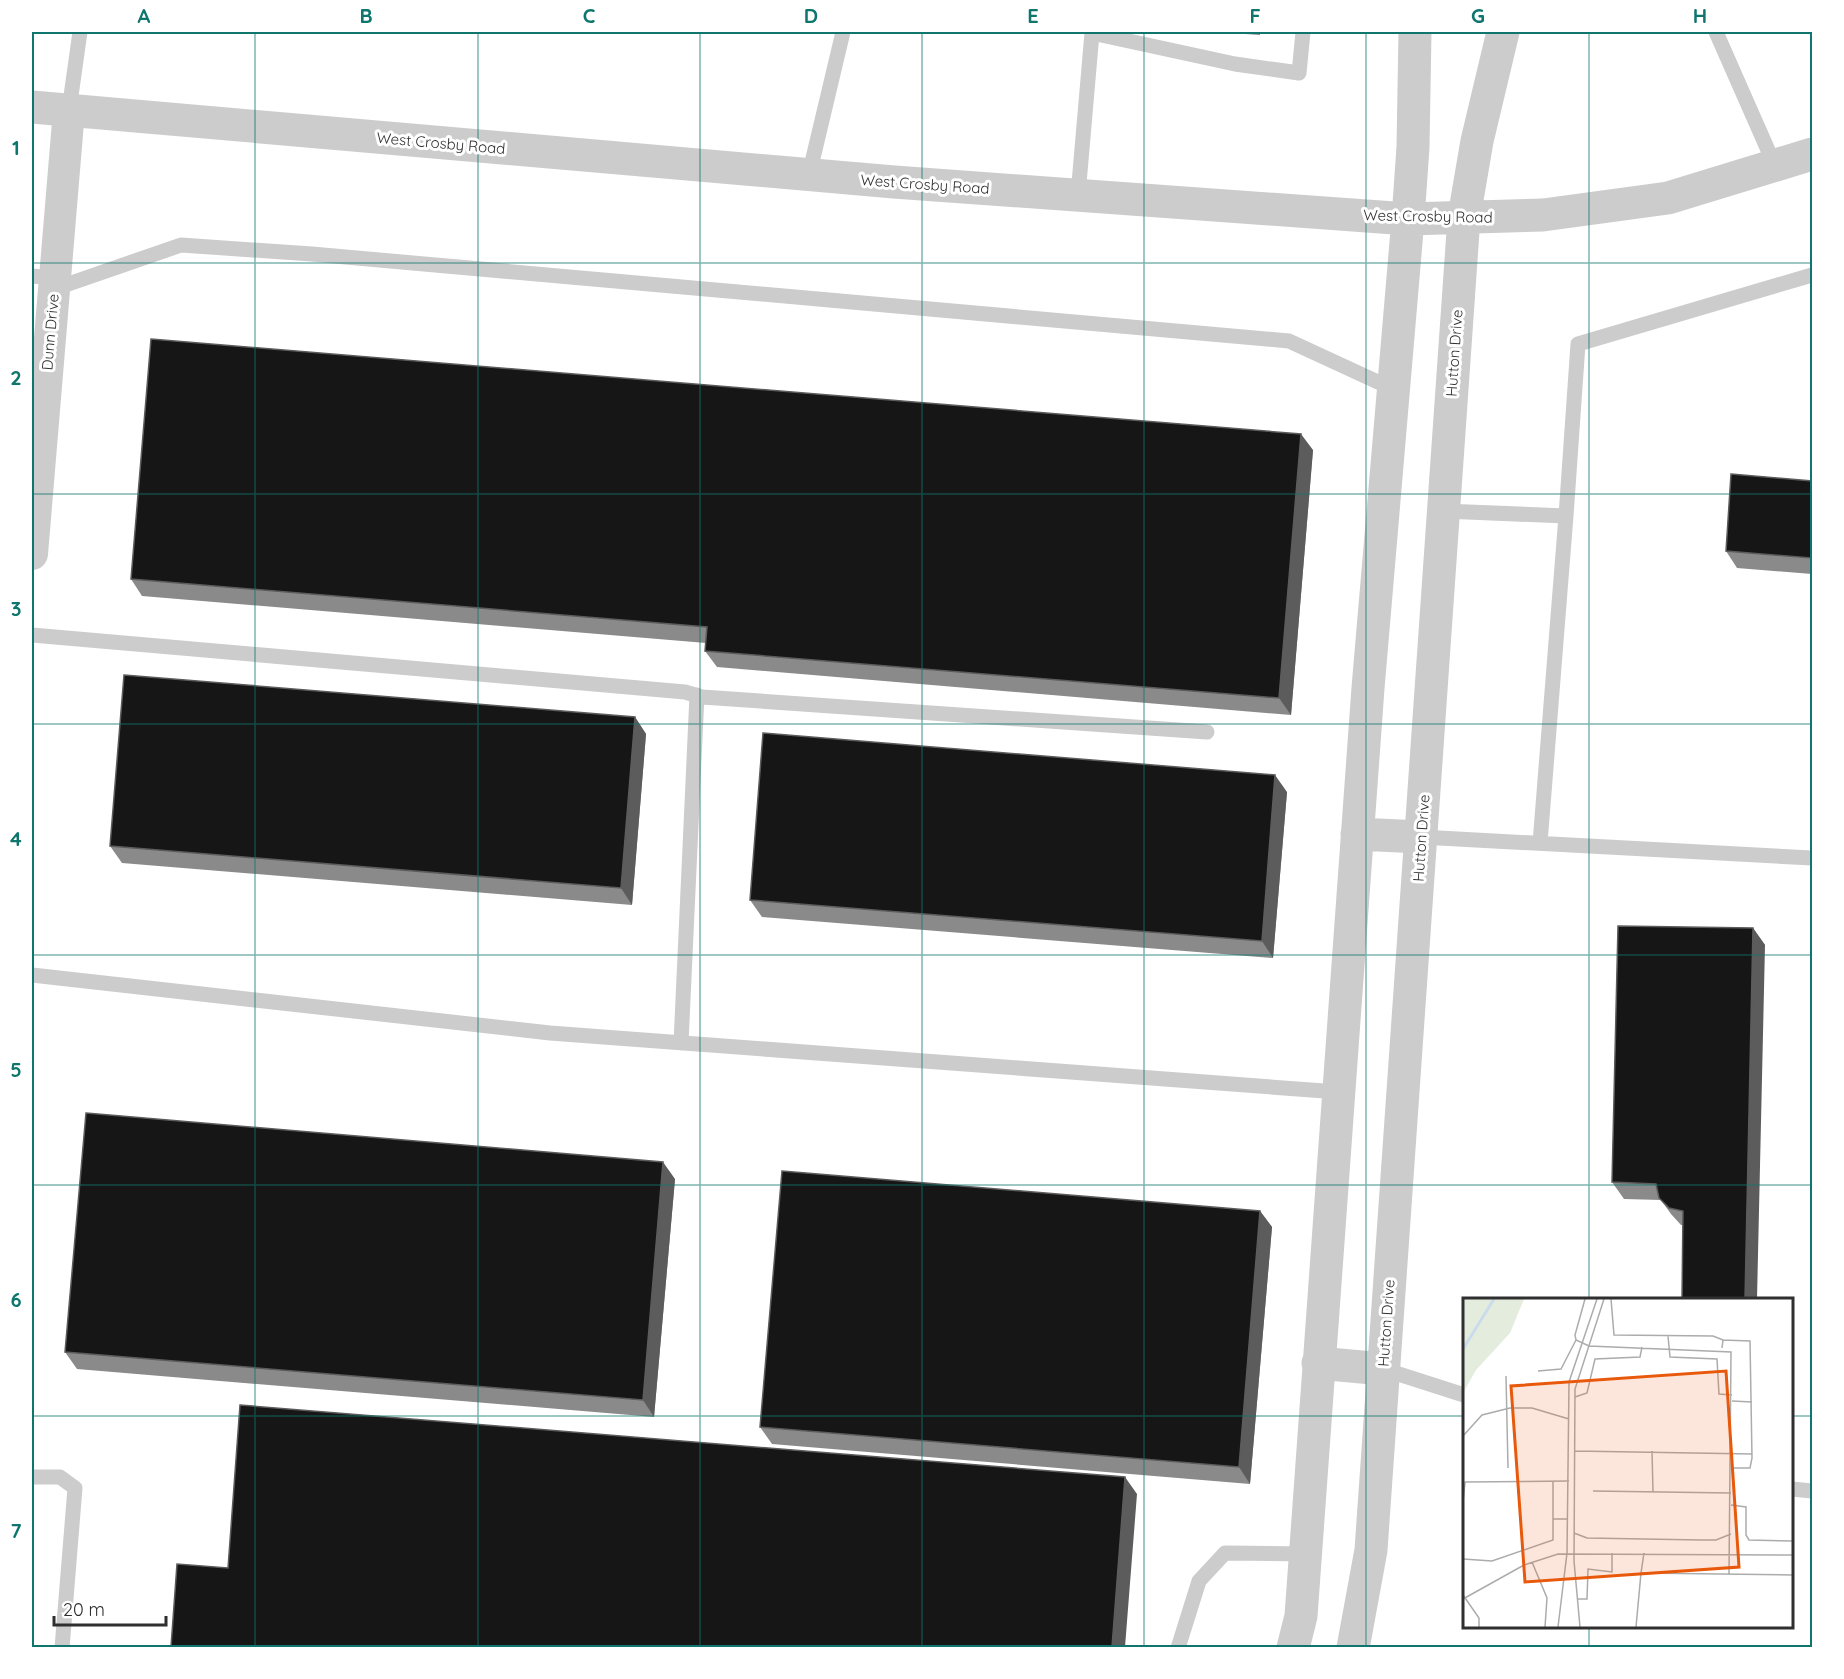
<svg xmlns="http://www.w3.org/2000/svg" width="1844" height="1679" font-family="Quicksand,sans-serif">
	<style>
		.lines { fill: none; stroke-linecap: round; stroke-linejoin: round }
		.service { stroke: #ccc; stroke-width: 15 }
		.minor { stroke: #ccc; stroke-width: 32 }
		.tertiary { stroke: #ccc; stroke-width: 33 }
		.wall { fill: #8a8a8a }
		.shaded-wall { fill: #5c5c5c }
		.building { fill: #161616; stroke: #5c5c5c; stroke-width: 1.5 }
		.grid { fill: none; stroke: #0f766e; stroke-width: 1.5; stroke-opacity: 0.55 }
		.labels { text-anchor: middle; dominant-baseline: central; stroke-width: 6; stroke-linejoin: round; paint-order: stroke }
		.street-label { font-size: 15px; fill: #2f2f2f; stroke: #fff }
		.inset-river { fill: none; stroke: #cadcec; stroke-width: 3 }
		.inset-road { fill: none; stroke: #acacac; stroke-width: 1.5 }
		.view { fill: #e8590c; fill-opacity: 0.15; stroke: #e8590c; stroke-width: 3 }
		.inset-edge { fill: none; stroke: #2f2f2f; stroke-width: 3 }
		.neatline { fill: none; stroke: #0f766e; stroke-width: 2 }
		.grid-label { font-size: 20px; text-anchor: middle; font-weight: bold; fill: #0f766e }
	</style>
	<rect width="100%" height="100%" fill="#fff"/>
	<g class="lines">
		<path class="service" d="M1716 32 1775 166
			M69 110 80 32
			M809 175 843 32
			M1078 195 1092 33 1235 64 1299 73 1303 32
			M32 276 55 278
			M54 289 181 245 312 254 1289 341 1393 389
			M1443 511 1566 516 1578 344 1812 275
			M32 635 685 692 702 697 1207 732
			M1421 837 1812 858
			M1540 843 1566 516
			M32 975 550 1033 1338 1092
			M681 1043 697 695
			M1383 1369 1464 1395
			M32 1477H60L75 1488 62 1648
			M1792 1489 1812 1491
			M1178 1648 1199 1581 1225 1553 1304 1554"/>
		<path class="minor" d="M32 554 69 110"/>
		<path class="tertiary" d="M32 107 894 182 1408 219 1543 215 1668 198 1812 154
			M1357 834 1421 837
			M1318 1363 1383 1369
			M1293 1648 1301 1616 1368 688 1408 219 1413 147 1415 32
			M1353 1648 1371 1550 1464 217 1477 141 1503 32"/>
	</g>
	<path class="wall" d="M1216 32H1260V35Z
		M1313 450 1291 715 717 667 705 651 706 643 142 596 131 579Z
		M1812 481V574L1737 568 1726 551Z
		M635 717 646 734 632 905 122 863 110 846Z
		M1287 792 1273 958 762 917 750 900Z
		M1753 928 1765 945 1683 1225H1681L1671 1214 1661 1200 1624 1199 1612 1182Z
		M675 1179 654 1417 77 1369 65 1352Z
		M1260 1211 1272 1227 1250 1484 772 1444 760 1427Z"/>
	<path class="shaded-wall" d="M1301 434 1313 450 1291 715 1279 698Z
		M635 717 646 734 632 905 621 888Z
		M1275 775 1287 792 1273 958 1262 941Z
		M1753 928 1765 945 1757 1299H1745Z
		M663 1162 675 1179 654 1417 643 1400Z
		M1260 1211 1272 1227 1250 1484 1239 1467Z
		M1125 1477 1137 1494 1125 1647H1112Z"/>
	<path class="building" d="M151 339 1301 434 1279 698 705 651 707 627 131 579Z
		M1731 474 1812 481V558L1726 551Z
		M124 675 635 717 621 888 110 846Z
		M763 733 1275 775 1262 941 750 900Z
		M1618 926 1753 928 1745 1299H1682L1683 1211 1669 1208 1659 1198 1656 1184 1612 1182Z
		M86 1113 663 1162 643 1400 65 1352Z
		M782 1171 1260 1211 1239 1467 760 1427Z
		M240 1405 1125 1477 1112 1647H171L177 1564 228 1568Z"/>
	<path class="grid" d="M255 32V1648M478 32V1648M700 32V1648M922 32V1648M1144 32V1648M1366 32V1648M1589 32V1300M32 263H1812M32 494H1812M32 724H1812M32 955H1812M32 1185H1812M32 1416H1464M1792 1416H1812M1589 1626V1648"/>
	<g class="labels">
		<g class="street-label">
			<text transform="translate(441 143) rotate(5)">West Crosby Road</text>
			<text transform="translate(925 184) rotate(4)">West Crosby Road</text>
			<text transform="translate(1428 216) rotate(1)">West Crosby Road</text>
			<text transform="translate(50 332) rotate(-85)">Dunn Drive</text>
			<text transform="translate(1454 353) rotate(-86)">Hutton Drive</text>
			<text transform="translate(1421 838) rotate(-86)">Hutton Drive</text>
			<text transform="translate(1386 1323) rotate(-86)">Hutton Drive</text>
		</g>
	</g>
	<g transform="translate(1463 1298)">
		<rect width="330" height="330" fill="#fff"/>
		<path d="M0 1H61L47 35 13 72 0 95Z" fill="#e4ecdd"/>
		<path class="inset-river" d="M0 51 31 1"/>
		<path class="inset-road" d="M122 1 112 37 113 42 126 48 268 54 266 276M148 1 151 37 250 38 260 42M205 38 207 59 254 61 256 96 269 97M259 50 260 42 287 43 289 160 287 170H269M75 73 98 71 113 42M43 78 45 170M112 99 124 95 132 61 177 59 179 49M269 103 289 104M0 138 19 117 47 110H69L106 121M112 153 289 156M189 153 190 194M130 193 268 195M0 204 2 184 106 183M268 207 283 209V237L286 242 330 243M90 221V183M111 235 124 240 238 242H253L268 236M0 261 29 263 90 242V221H104M69 264 84 300 82 329M178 275 181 255M0 297 16 320V329M0 301 61 267 95 256 330 257M114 301H124L125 271 149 274V255M95 329 104 255 106 84 134 1M117 329 111 263 112 91 141 1M173 329 178 275 330 277"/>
		<path class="view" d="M263 73 276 269 62 284 48 88Z"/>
		<rect width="330" height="330" class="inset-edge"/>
	</g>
	<rect width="1844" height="1679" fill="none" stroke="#ffffff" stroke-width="66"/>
	<path d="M54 1616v9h112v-9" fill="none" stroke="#2f2f2f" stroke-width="3"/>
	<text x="63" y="1616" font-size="18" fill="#2f2f2f" stroke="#ffffff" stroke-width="4.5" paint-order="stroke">20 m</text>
	<rect x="33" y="33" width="1778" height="1613" class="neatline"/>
	<g class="grid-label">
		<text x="144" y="23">A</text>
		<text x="366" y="23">B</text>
		<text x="589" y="23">C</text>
		<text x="811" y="23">D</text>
		<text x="1033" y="23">E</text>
		<text x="1255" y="23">F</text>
		<text x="1478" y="23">G</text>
		<text x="1700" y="23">H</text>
		<text x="16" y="155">1</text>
		<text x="16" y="385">2</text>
		<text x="16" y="616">3</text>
		<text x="16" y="846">4</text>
		<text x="16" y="1077">5</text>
		<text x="16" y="1307">6</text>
		<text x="16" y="1538">7</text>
	</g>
</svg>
